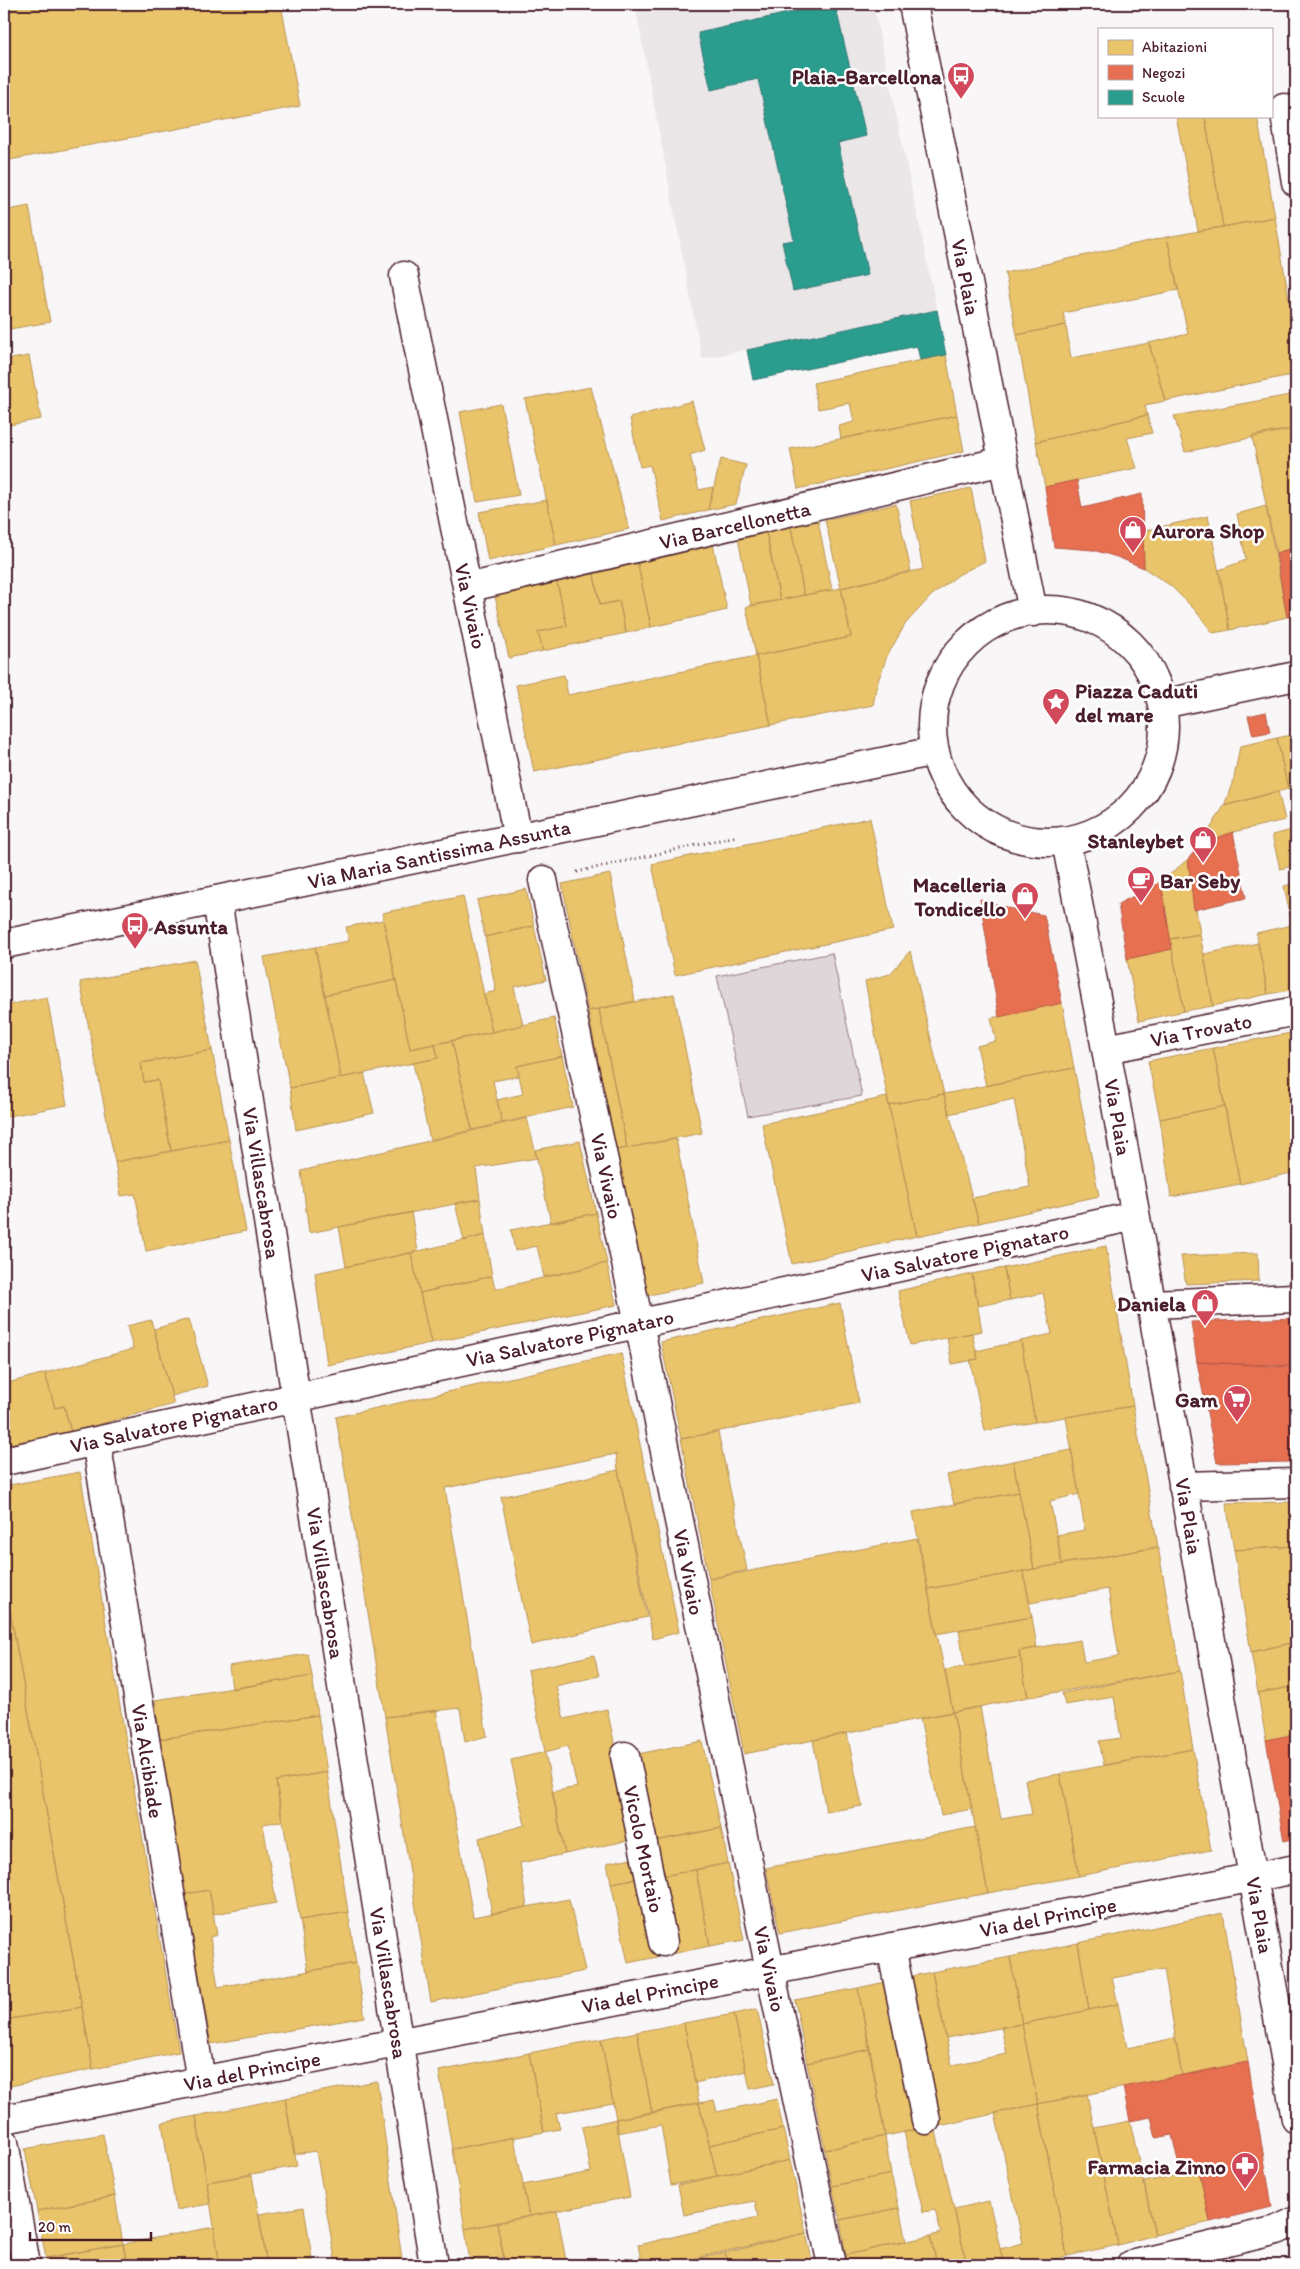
<svg xmlns="http://www.w3.org/2000/svg" width="1300" height="2269" font-family="Itim,sans-serif">
	<style>
		.built { fill: #ebe6e8 }
		.green { fill: #ded6d9; stroke: #947a82 }
		.homes { fill: #e9c46a; stroke: #b99257 }
		.shops { fill: #e76f51; stroke: #b85746 }
		.schools { fill: #2a9d8f; stroke: #347771 }
		.lines { fill: none; stroke-linecap: round; stroke-linejoin: round }
		.minor-casing { stroke: #4a1f2b; stroke-width: 31 }
		.major-casing { stroke: #4a1f2b; stroke-width: 31 }
		.path { stroke: #4a1f2b; stroke-width: 3; stroke-dasharray: 1 4; stroke-linecap: butt }
		.minor { stroke: #fff; stroke-width: 28 }
		.major { stroke: #fff; stroke-width: 28 }
		.labels { text-anchor: middle; dominant-baseline: central; stroke-width: 5; stroke-linejoin: round; paint-order: stroke }
		.poi-label { font-size: 21px; font-weight: bold; fill: #4a1f2b; stroke: #fff; text-anchor: end }
		.street-label { font-size: 21px; fill: #4a1f2b; stroke: #fff }
	</style>
	<rect width="100%" height="100%" fill="#f8f6f7"/>
	<filter id="ink" filterUnits="userSpaceOnUse"><feTurbulence type="fractalNoise" baseFrequency=".02" numOctaves="2"/><feDisplacementMap in="SourceGraphic" scale="10" xChannelSelector="R" yChannelSelector="G"/><feConvolveMatrix kernelMatrix="1 2 1 2 8 2 1 2 1" color-interpolation-filters="sRGB"/></filter>
	<g filter="url(#ink)">
		<path class="built" d="M635 4H873L937 310 702 359Z"/>
		<path class="green" d="M832 953 862 1096 748 1116 717 976Z"/>
		<path class="homes" d="M4 4H281L300 106 4 161Z
			M1176 116H1205L1223 227 1198 231Z
			M1205 116H1257L1275 217 1223 227Z
			M29 206 50 322 4 330V211Z
			M1275 217 1296 341V374L1165 401 1149 343 1188 334 1167 237Z
			M1167 237 1178 290 1063 313 1066 325 1017 335 1005 273Z
			M1066 325 1071 358 1149 343 1165 401 1145 405 1147 415 1036 442 1017 335Z
			M946 355 957 415 841 439 839 426 854 422 850 403 818 409 813 383Z
			M29 356 41 419 4 426V360Z
			M591 387 629 529 556 545 525 399Z
			M1296 394V428L1185 452 1174 416Z
			M692 401 705 450 690 455 699 490 713 487 708 510 663 521 650 465 640 467 630 418Z
			M501 404 519 495 477 502 460 412Z
			M957 415 964 451 798 489 790 449Z
			M1147 415 1152 433 1127 438 1137 468 1045 487 1036 442Z
			M1296 428V547L1276 553 1252 436Z
			M721 459 746 465 736 504 708 510Z
			M971 488 985 561 958 575 931 596 906 623 887 656 877 684 873 705 771 725 756 656 851 637 841 588 923 569 910 501Z
			M547 500 556 545 488 561 479 512Z
			M896 504 911 571 841 588 825 520Z
			M1266 506 1287 617 1230 630 1219 570 1246 560 1237 514Z
			M1208 516 1230 630 1213 633 1195 610 1171 586 1144 568 1143 531Z
			M818 521 832 590 804 595 791 527Z
			M791 527 804 595 780 600 766 532Z
			M766 532 780 600 751 605 738 538Z
			M713 544 727 610 651 627 637 561Z
			M637 561 651 627 626 633 619 601 600 605 593 570Z
			M593 570 600 605 619 601 626 633 543 651 538 632 567 626 556 578Z
			M556 578 567 626 538 632 543 651 509 658 494 592Z
			M841 588 851 637 756 656 746 607Z
			M756 656 771 725 534 772 516 685 564 675 568 695Z
			M1296 734V787L1288 789 1277 738Z
			M1277 738 1288 789 1224 806 1234 778 1240 746Z
			M1278 791 1285 820 1233 832 1201 844 1224 806Z
			M870 818 893 930 675 975 652 864Z
			M1296 829V865L1280 869 1272 835Z
			M1188 859 1200 934 1170 939 1161 882Z
			M610 874 635 1001 588 1011 562 884Z
			M1296 883V924L1292 925 1284 886Z
			M526 889 534 926 485 937 477 900Z
			M463 896 492 1032 410 1049 382 913Z
			M383 920 396 980 325 995 315 947 349 941 346 927Z
			M1292 925 1296 945V989L1268 994 1256 933Z
			M534 926 546 980 514 987 523 1025 492 1032 484 994 496 991 485 937Z
			M1200 934 1213 1006 1184 1011 1170 939Z
			M1258 943 1268 994 1213 1006 1204 954Z
			M315 947 341 1078 290 1088 264 957Z
			M1172 949 1184 1011 1139 1021 1127 959Z
			M910 951 944 1094 889 1105 865 981 890 974Z
			M195 960 212 1050 141 1063 144 1082 158 1080 171 1151 115 1162 80 982Z
			M396 980 410 1049 435 1044 438 1058 341 1078 325 995Z
			M674 994 702 1133 627 1148 599 1009Z
			M47 997 67 1105 4 1117V1006Z
			M1062 1003 1074 1068 986 1086 977 1046 996 1041 991 1018Z
			M599 1009 627 1148 616 1150 588 1011Z
			M554 1018 562 1056 517 1066 519 1076 493 1081 502 1123 472 1130 452 1041Z
			M1296 1032V1172L1240 1184 1213 1048Z
			M452 1041 472 1130 430 1140 413 1063 438 1058 435 1044Z
			M1213 1048 1225 1106 1160 1119 1148 1061Z
			M212 1050 229 1140 171 1151 158 1080 144 1082 141 1063Z
			M562 1056 573 1107 502 1123 497 1100 523 1094 517 1066Z
			M1074 1068 1099 1196 979 1223 972 1198 1030 1187 1014 1099 949 1114 944 1094Z
			M364 1073 374 1113 296 1130 290 1088Z
			M944 1094 979 1223 917 1236 889 1105Z
			M887 1097 917 1236 792 1264 762 1124Z
			M1225 1106 1240 1184 1171 1197 1160 1119Z
			M527 1118 537 1158 476 1168 480 1199 309 1233 301 1171Z
			M676 1139 704 1283 645 1296 616 1150Z
			M229 1140 246 1231 146 1251 135 1194 121 1196 115 1162Z
			M580 1141 596 1213 551 1223 535 1150Z
			M480 1199 485 1235 464 1241 455 1203Z
			M411 1212 418 1251 346 1267 339 1227Z
			M596 1213 607 1263 544 1277 537 1246 515 1251 511 1230Z
			M485 1235 492 1276 420 1293 411 1253Z
			M1106 1246 1133 1406 1035 1422 1021 1341 1052 1334 1043 1293 1010 1300 1004 1268Z
			M411 1253 431 1343 327 1365 315 1273Z
			M1258 1253 1259 1281 1186 1284 1181 1256Z
			M607 1263 616 1305 431 1343 420 1293 492 1276 495 1289Z
			M1004 1268 1010 1300 978 1306 972 1274Z
			M972 1274 982 1331 910 1345 898 1291Z
			M840 1303 859 1403 681 1439 661 1342Z
			M189 1319 208 1386 172 1396 154 1329Z
			M151 1320 174 1404 71 1432 64 1406 55 1408 45 1373 133 1349 127 1326Z
			M972 1333 978 1359 952 1364 947 1338Z
			M1021 1341 1035 1422 985 1431 970 1360 978 1359 976 1351Z
			M621 1353 679 1632 653 1639 618 1470 616 1454 445 1488 487 1736 465 1742 460 1708 385 1717 336 1417Z
			M1296 1366V1462H1294L1291 1367Z
			M45 1373 55 1408 64 1406 71 1432 4 1445V1384Z
			M1133 1406 1158 1547 1062 1564 1057 1535 1085 1530 1066 1417Z
			M718 1432 747 1570 709 1579 681 1439Z
			M1071 1450 1079 1494 1050 1501 1062 1564 1034 1569 1013 1461Z
			M1013 1461 1019 1492 954 1504 947 1475Z
			M618 1470 647 1617 531 1645 501 1497Z
			M80 1472 179 2052 93 2069 4 1578V1486Z
			M1019 1492 1034 1569 928 1589 913 1512Z
			M1296 1502V1546L1234 1550 1226 1503Z
			M917 1538 953 1712 744 1754 709 1579Z
			M1296 1546V1642L1251 1652 1234 1550Z
			M1158 1547 1180 1671 1028 1697 1019 1651 1080 1640 1084 1662 1119 1656 1108 1589 1030 1603 1023 1571Z
			M1023 1571 1032 1617 936 1634 928 1589Z
			M4 1578 82 2007 4 2020Z
			M1032 1617 1037 1648 1019 1651 1020 1657 965 1667 959 1630Z
			M1296 1642V1702L1291 1687 1258 1693 1251 1652Z
			M308 1654 312 1676 232 1689 229 1666Z
			M594 1655 599 1676 556 1686 564 1719 607 1709 635 1839 565 1854 552 1792 577 1787 568 1746 545 1752 528 1670Z
			M1020 1657 1028 1697 953 1712 945 1670Z
			M1180 1671 1193 1749 1104 1765 1099 1741 1121 1738 1114 1697 1065 1705 1062 1693Z
			M312 1676 318 1715 160 1739 155 1700Z
			M1291 1687 1296 1707V1734L1266 1740 1258 1693Z
			M980 1707 1001 1819 1032 1814 1025 1780 1060 1774 1079 1876 988 1893 953 1712Z
			M436 1710 473 1917 569 1899 585 1971 431 2002 385 1717Z
			M953 1712 972 1809 941 1815 920 1718Z
			M318 1715 327 1772 276 1781 282 1821 263 1824 276 1903 214 1914 209 1890 185 1894 160 1739Z
			M847 1733 862 1806 826 1812 813 1740Z
			M702 1741 721 1828 650 1842 633 1755Z
			M1193 1749 1211 1850 1079 1876 1060 1774Z
			M545 1752 565 1854 520 1863 527 1907 492 1914 479 1838 525 1825 511 1760Z
			M327 1772 348 1912 300 1920 276 1781Z
			M975 1827 988 1893 780 1933 766 1868Z
			M721 1828 728 1863 657 1877 650 1842Z
			M636 1857 640 1878 611 1883 607 1863Z
			M728 1863 744 1940 710 1946 696 1870Z
			M696 1870 710 1946 671 1954 657 1877Z
			M640 1878 657 1957 628 1963 611 1883Z
			M209 1890 217 1935 210 1937 218 1987 356 1963 365 2017 211 2044 185 1894Z
			M348 1912 356 1963 308 1971 300 1920Z
			M1223 1913 1248 2062 1182 2076 1164 1969 1112 1978 1118 2004 1089 2010 1078 1943Z
			M1078 1943 1089 2010 1022 2024 1010 1957Z
			M1010 1957 1022 2024 946 2038 932 1972Z
			M932 1972 952 2065 1007 2054 1001 2027 1022 2024 1038 2104 935 2127 903 1978Z
			M894 1980 920 2129 885 2136 858 1988Z
			M858 1988 870 2049 807 2063 795 2000Z
			M1118 2004 1127 2048 1175 2038 1182 2076 1038 2104 1022 2024Z
			M82 2007 93 2069 10 2086 4 2051V2020Z
			M757 2009 774 2084 750 2089 734 2014Z
			M734 2014 746 2071 695 2083 684 2023Z
			M684 2023 699 2103 652 2113 637 2032Z
			M637 2032 652 2113 616 2119 601 2039Z
			M601 2039 613 2103 556 2113 560 2129 544 2132 529 2053Z
			M870 2049 885 2136 825 2150 807 2063Z
			M529 2053 544 2132 452 2149 439 2071Z
			M377 2081 402 2259 365 2265H336L316 2151 294 2154 285 2098Z
			M1087 2094 1118 2245 1067 2256 1038 2104Z
			M285 2098 297 2166 207 2182 196 2116Z
			M777 2099 783 2129 709 2145 699 2103 714 2100 717 2112Z
			M699 2103 717 2176 671 2185 661 2125 617 2133 616 2119Z
			M1038 2104 1067 2256 1032 2265H1004L1000 2249 1023 2243 995 2113Z
			M196 2116 210 2204 176 2210 162 2123Z
			M616 2119 630 2197 529 2216 523 2185 591 2172 582 2127Z
			M1130 2121 1155 2235 1118 2245 1094 2128Z
			M935 2127 967 2265H937L930 2236 941 2233 935 2210 923 2212 904 2132Z
			M783 2129 790 2160 717 2176 709 2145Z
			M103 2134 115 2196 37 2211 25 2149Z
			M885 2136 891 2174 832 2186 825 2150Z
			M514 2137 529 2216 465 2229 452 2149Z
			M790 2160 806 2233 665 2265H642L638 2245 758 2217 755 2201 684 2215 678 2185Z
			M1199 2170 1210 2222 1155 2235 1144 2182Z
			M891 2174 899 2208 840 2220 832 2186Z
			M252 2175 267 2265H220L207 2182Z
			M115 2196 123 2244 46 2258 37 2211Z
			M989 2201 1004 2265H967L954 2209Z
			M304 2207 313 2265H267L259 2214Z
			M899 2208 906 2241 846 2255 840 2220Z
			M557 2211 566 2261 546 2265H505L497 2223Z
			M497 2223 504 2257 470 2263 465 2229Z
			M214 2227 220 2265H127L123 2244Z
			M806 2233 813 2265H727L725 2253Z
			M930 2236 937 2265H849L846 2255Z
			M123 2244 127 2265H47L46 2258Z
			M725 2253 727 2265H665Z
			M402 2259 403 2265H365Z"/>
		<path class="shops" d="M1077 480 1082 508 1142 494 1144 568 1117 557 1093 550 1054 547 1045 487Z
			M1296 547V616L1287 617 1276 553Z
			M1266 712 1270 732 1253 735 1248 716Z
			M1233 832 1246 898 1194 910 1188 859 1201 844Z
			M1161 882 1172 949 1127 959 1118 904Z
			M980 899 1012 909 1044 915 1062 1003 999 1017Z
			M1296 1318V1366L1197 1362 1191 1322Z
			M1197 1362 1291 1367 1294 1462 1217 1463Z
			M1296 1734V1838L1284 1841 1266 1740Z
			M1248 2062 1272 2207 1210 2222 1199 2170 1181 2174 1172 2135 1156 2138 1151 2117 1130 2121 1123 2087Z"/>
		<path class="schools" d="M829 4H835L866 136 838 143 868 275 793 291 782 242 794 240 758 79 711 90 698 33Z
			M937 310 946 355 920 360 917 346 753 380 747 350Z"/>
		<g class="lines">
			<defs>
				<path id="minor" d="M913 4 1033 612
					M1284 108 1296 182
					M404 276 518 838
					M467 588 1003 461
					M1066 841 1106 1049 1296 2119
					M543 880 639 1323 770 1970 832 2265
					M217 900 434 2265
					M1106 1049 1296 1011
					M1151 1304 1296 1298
					M96 1441 201 2081
					M4 1461 1135 1216
					M1183 1486 1296 1483
					M625 1756 663 1942
					M891 1947 926 2120
					M4 2119 1296 1869
					M4 2142 26 2265
					M1131 2265 1277 2230 1296 2221"/>
				<path id="major" d="M932 726a116 116 0 1 1 232 0a116 116 0 1 1-232 0Z
					M1162 704 1296 676
					M4 944 935 751"/>
			</defs>
			<use href="#minor" class="minor-casing"/>
			<use href="#major" class="major-casing"/>
			<path class="path" d="M577 872 737 836"/>
			<use href="#minor" class="minor"/>
			<use href="#major" class="major"/>
		</g>
	</g>
	<defs>
		<symbol id="bus-pin" viewBox="-11 -11 22 30"><path d="M0 17L-7.5 6A9.5 9.5 0 1 1 7.5 6Z" fill="#d1495b" stroke="#fff"/><path d="M-5-6H5V4H4V6H2V4H-2V6H-4V4H-5ZM-3.5-4V0h7V-4ZM-3.5 1.2v1.5H-2V1.2ZM2 1.2v1.5H3.5V1.2Z" fill="#fff"/></symbol>
		<symbol id="shop-pin" viewBox="-11 -11 22 30"><path d="M0 17L-7.5 6A9.5 9.5 0 1 1 7.5 6Z" fill="#d1495b" stroke="#fff"/><path d="M-5-2.5h2.3a2.7 3.5 0 0 1 5.4 0H5L5.5 6h-11ZM-1.5-2.5h3a1.5 2.3 0 0 0-3 0Z" fill="#fff"/></symbol>
		<symbol id="sight-pin" viewBox="-11 -11 22 30"><path d="M0 17L-7.5 6A9.5 9.5 0 1 1 7.5 6Z" fill="#d1495b" stroke="#fff"/><path d="M0-6L1.8-2.2L6-1.7L2.9 1.2L3.7 5.4L0 3.3L-3.7 5.4L-2.9 1.2L-6-1.7L-1.8-2.2Z" fill="#fff"/></symbol>
		<symbol id="cafe-pin" viewBox="-11 -11 22 30"><path d="M0 17L-7.5 6A9.5 9.5 0 1 1 7.5 6Z" fill="#d1495b" stroke="#fff"/><path d="M-5.5-4.5H6V0H3Q3 3.5 0 3.5H-2.5Q-5.5 3.5-5.5 0ZM3-3.2v2h1.7v-2ZM-6 4.5H4V6H-6Z" fill="#fff"/></symbol>
		<symbol id="supermarket-pin" viewBox="-11 -11 22 30"><path d="M0 17L-7.5 6A9.5 9.5 0 1 1 7.5 6Z" fill="#d1495b" stroke="#fff"/><path d="M-6-5.5h2.5l.6 2H6L4.5 2H-2.5L-4.4-4H-6ZM-1.5 3.2a1.3 1.3 0 1 0 .1 0ZM3 3.2a1.3 1.3 0 1 0 .1 0Z" fill="#fff"/></symbol>
		<symbol id="pharmacy-pin" viewBox="-11 -11 22 30"><path d="M0 17L-7.5 6A9.5 9.5 0 1 1 7.5 6Z" fill="#d1495b" stroke="#fff"/><path d="M-2-6h4v4h4v4h-4v4h-4v-4h-4v-4h4Z" fill="#fff"/></symbol>
	</defs>
	<g fill-rule="evenodd">
		<use href="#bus-pin" x="945" y="60" width="32" height="43"/>
		<use href="#shop-pin" x="1117" y="514" width="32" height="43"/>
		<use href="#sight-pin" x="1040" y="686" width="32" height="43"/>
		<use href="#shop-pin" x="1187" y="824" width="32" height="43"/>
		<use href="#cafe-pin" x="1125" y="864" width="32" height="43"/>
		<use href="#shop-pin" x="1009" y="880" width="32" height="43"/>
		<use href="#bus-pin" x="119" y="910" width="32" height="43"/>
		<use href="#shop-pin" x="1189" y="1287" width="32" height="43"/>
		<use href="#supermarket-pin" x="1221" y="1383" width="32" height="43"/>
		<use href="#pharmacy-pin" x="1229" y="2150" width="32" height="43"/>
	</g>
	<g class="labels">
		<g class="poi-label">
			<text x="942" y="76">Plaia-Barcellona</text>
			<text x="1152" y="530" text-anchor="start">Aurora Shop</text>
			<text x="1075" y="690" text-anchor="start">Piazza Caduti<tspan x="1075" dy="24">del mare</tspan></text>
			<text x="1184" y="840">Stanleybet</text>
			<text x="1160" y="880" text-anchor="start">Bar Seby</text>
			<text x="1006" y="884">Macelleria<tspan x="1006" dy="24">Tondicello</tspan></text>
			<text x="154" y="926" text-anchor="start">Assunta</text>
			<text x="1186" y="1303">Daniela</text>
			<text x="1218" y="1399">Gam</text>
			<text x="1226" y="2166">Farmacia Zinno</text>
		</g>
		<g class="street-label">
			<text transform="translate(966 277) rotate(79)">Via Plaia</text>
			<text transform="translate(735 525) rotate(-13)">Via Barcellonetta</text>
			<text transform="translate(471 606) rotate(78)">Via Vivaio</text>
			<text transform="translate(439 854) rotate(-12)">Via Maria Santissima Assunta</text>
			<text transform="translate(1201 1030) rotate(-11)">Via Trovato</text>
			<text transform="translate(1118 1117) rotate(80)">Via Plaia</text>
			<text transform="translate(607 1176) rotate(78)">Via Vivaio</text>
			<text transform="translate(262 1183) rotate(81)">Via Villascabrosa</text>
			<text transform="translate(965 1253) rotate(-12)">Via Salvatore Pignataro</text>
			<text transform="translate(570 1338) rotate(-12)">Via Salvatore Pignataro</text>
			<text transform="translate(174 1424) rotate(-12)">Via Salvatore Pignataro</text>
			<text transform="translate(1189 1516) rotate(80)">Via Plaia</text>
			<text transform="translate(689 1572) rotate(79)">Via Vivaio</text>
			<text transform="translate(326 1583) rotate(81)">Via Villascabrosa</text>
			<text transform="translate(148 1761) rotate(81)">Via Alcibiade</text>
			<text transform="translate(644 1849) rotate(78)">Vicolo Mortaio</text>
			<text transform="translate(1260 1915) rotate(80)">Via Plaia</text>
			<text transform="translate(1048 1917) rotate(-11)">Via del Principe</text>
			<text transform="translate(770 1969) rotate(78)">Via Vivaio</text>
			<text transform="translate(389 1983) rotate(81)">Via Villascabrosa</text>
			<text transform="translate(650 1993) rotate(-11)">Via del Principe</text>
			<text transform="translate(252 2071) rotate(-11)">Via del Principe</text>
		</g>
	</g>
	<rect width="1300" height="2269" fill="none" stroke="#fff" stroke-width="20"/>
	<rect x="10" y="10" width="1280" height="2249" fill="none" stroke="#4a1f2b" stroke-width="2" filter="url(#ink)"/>
	<rect x="1098" y="28" width="175" height="90" fill="#ffffff" stroke="#b7a5aa"/>
	<rect x="1108" y="40" width="25" height="15" fill="#e9c46a" stroke="#b7a5aa"/>
	<text x="1142" y="52" font-size="15" fill="#4a1f2b">Abitazioni</text>
	<rect x="1108" y="65" width="25" height="15" fill="#e76f51" stroke="#b7a5aa"/>
	<text x="1142" y="78" font-size="15" fill="#4a1f2b">Negozi</text>
	<rect x="1108" y="90" width="25" height="15" fill="#2a9d8f" stroke="#b7a5aa"/>
	<text x="1142" y="102" font-size="15" fill="#4a1f2b">Scuole</text>
	<path d="M30 2232v8h121v-8" fill="none" stroke="#4a1f2b" stroke-width="2.5"/>
	<text x="38" y="2232" font-size="15" fill="#4a1f2b" stroke="#ffffff" stroke-width="4" paint-order="stroke">20 m</text>
</svg>
